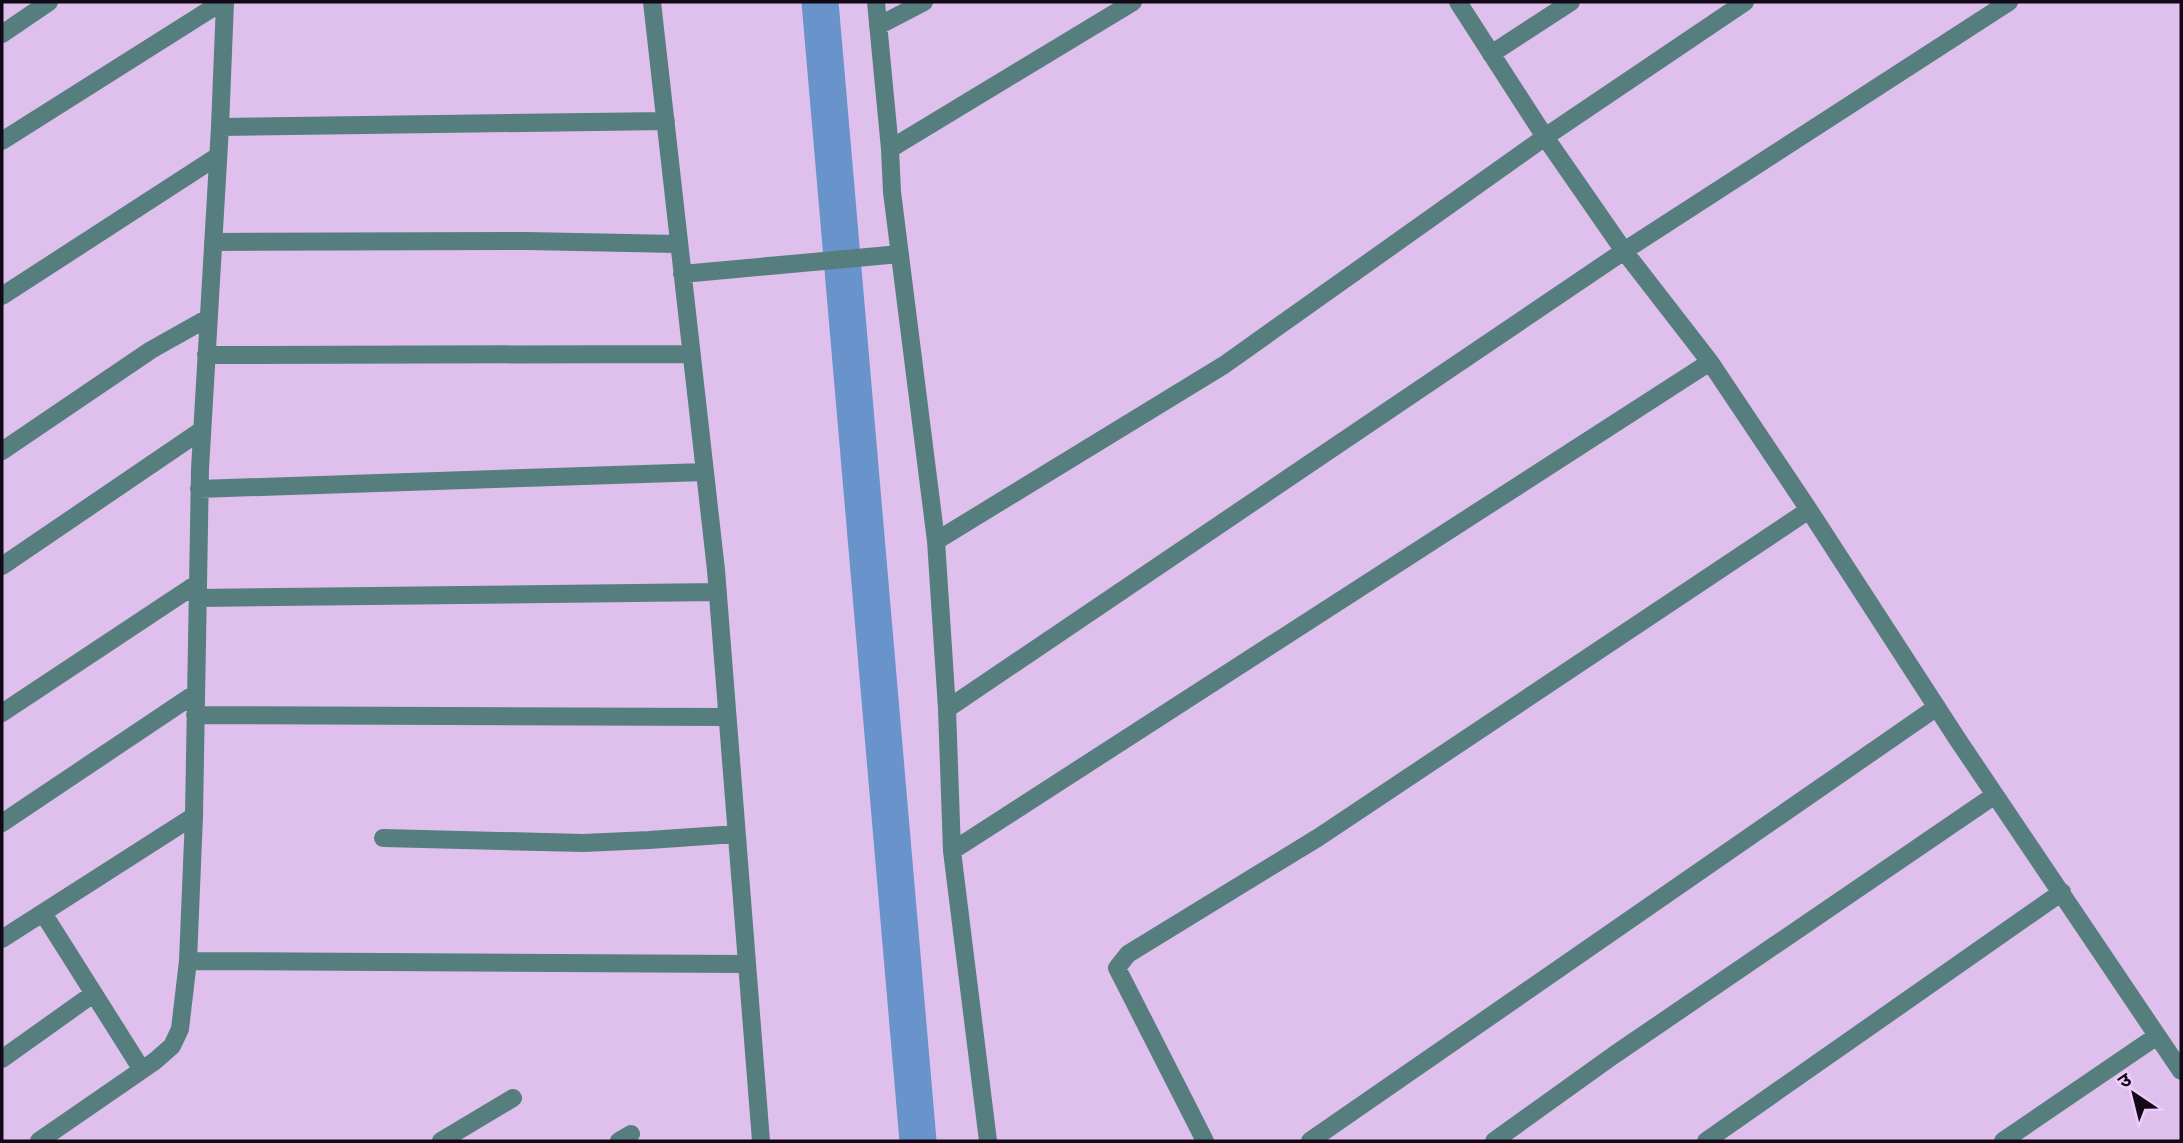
<svg xmlns="http://www.w3.org/2000/svg" width="2183" height="1143" font-family="Jost,'Noto Sans Devanagari',sans-serif">
	<style>
		.lines { fill: none; stroke-linecap: round; stroke-linejoin: round }
		.canal { stroke: #6893cb; stroke-width: 37 }
		.minor { stroke: #577e7e; stroke-width: 18 }
	</style>
	<rect width="100%" height="100%" fill="#dfc0ed"/>
	<g class="lines">
		<path class="canal" d="M820 2 918 1141"/>
		<path class="minor" d="M652 2 716 570 761 1141
			M876 2 890 149 892 192 936 541 947 709 952 851 988 1141
			M1458 2 1545 137 1624 251 1710 362 1809 510 1958 740 2181 1071
			M878 26 924 2
			M2 34 49 2
			M1491 54 1571 2
			M220 127 666 121
			M2 141 222 2
			M890 149 1133 2
			M213 242 526 241 678 244
			M682 274 900 254
			M2 296 218 156
			M206 355 691 354
			M2 451 151 350 208 318
			M199 489 704 472
			M936 541 1224 365 1545 137 1745 2
			M2 566 202 430
			M197 598 718 592
			M947 709 1624 251 2009 2
			M2 713 198 583
			M195 715 727 717
			M2 823 196 693
			M383 838 583 843 649 840 736 834
			M952 851 1710 362
			M43 913 142 1070
			M2 939 194 816
			M188 961 746 964
			M2 1059 93 994
			M39 1141 155 1061 172 1046 180 1029 188 961 194 816 200 469 220 127 225 2
			M441 1141 513 1098
			M619 1141 631 1134
			M1205 1141 1117 968 1128 954 1319 837 1809 510
			M1310 1141 1937 707
			M1494 1141 1614 1055 1995 795
			M1706 1141 2062 892
			M2003 1141 2157 1036"/>
	</g>
	<rect width="2183" height="1143" fill="none" stroke="#130817" stroke-width="7"/>
	<g transform="translate(2134 1094) rotate(325)" stroke="#eccdfa" stroke-width="5" paint-order="stroke">
	<path d="M0-5L12 26L0 18L-12 26Z" fill="#130817"/>
	<text y="-10" font-size="19" font-weight="bold" text-anchor="middle" fill="#130817">उ</text>
	</g>
</svg>
